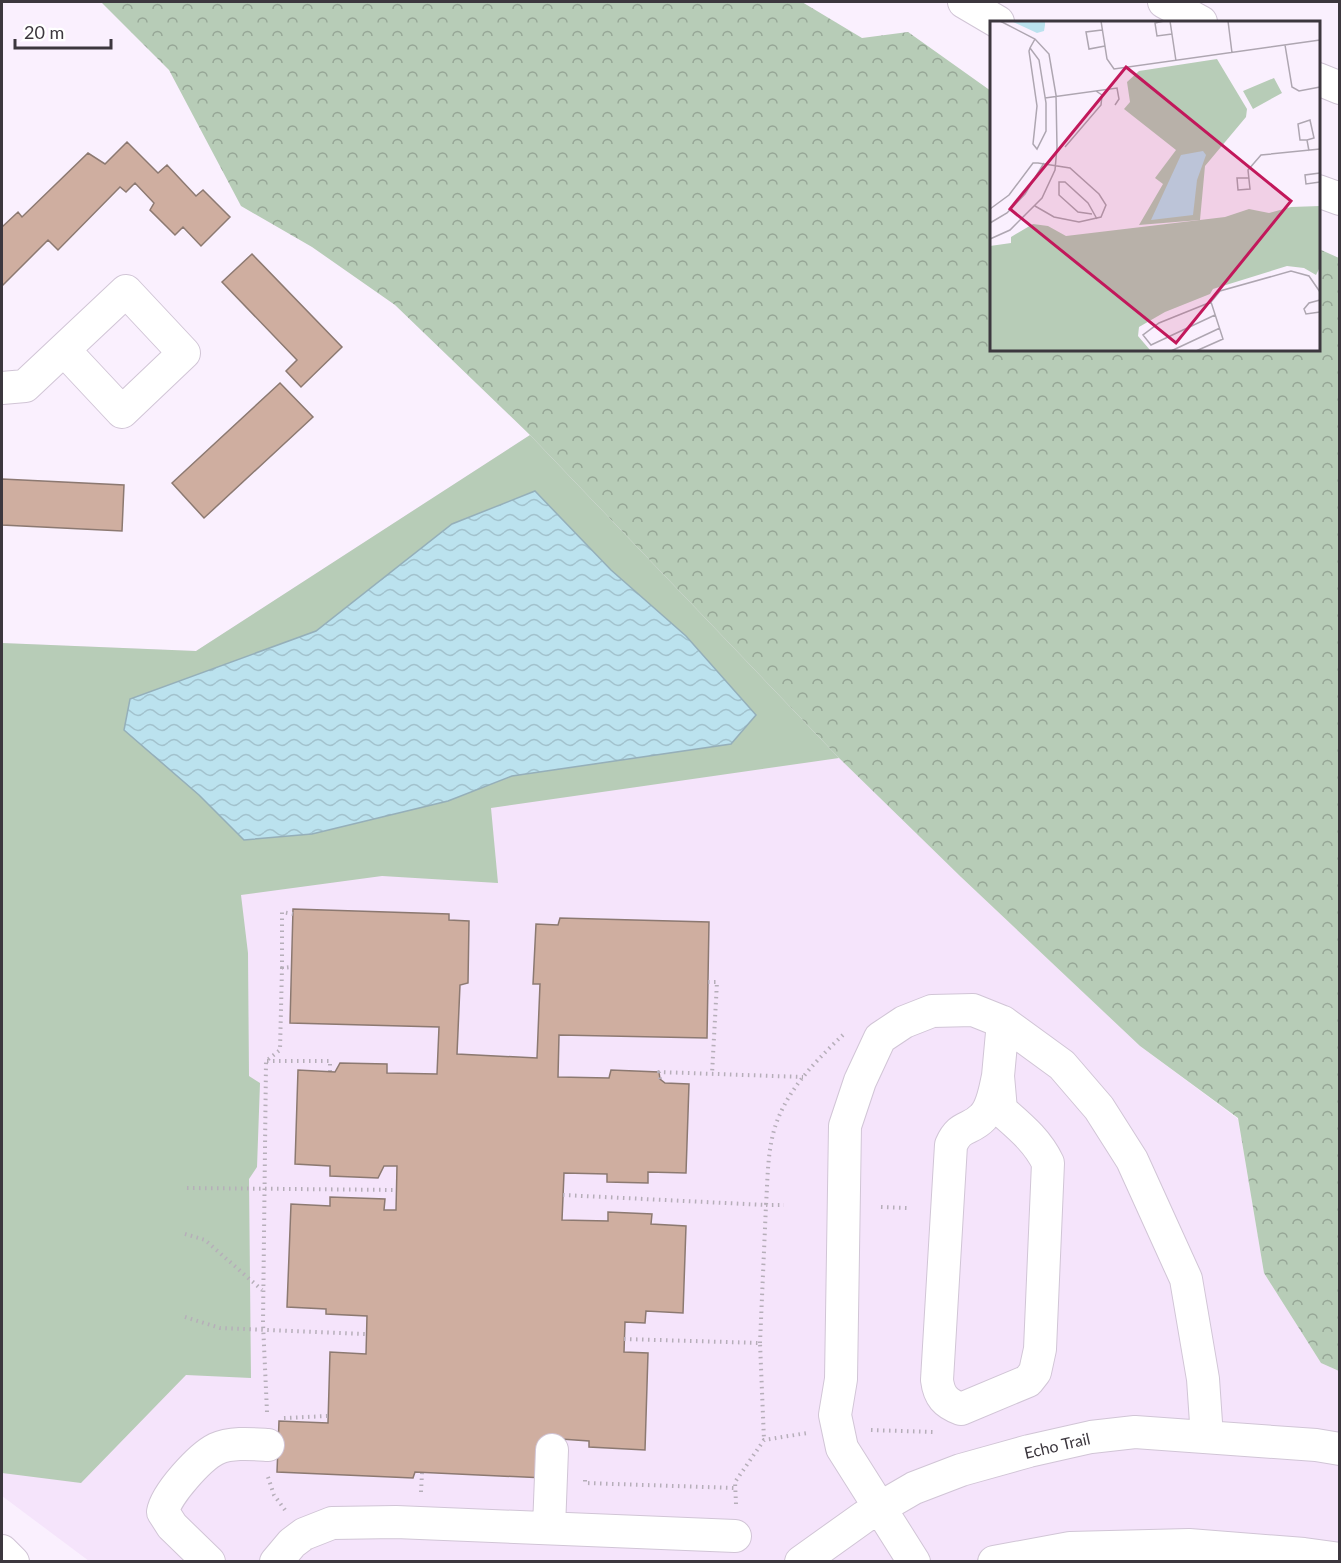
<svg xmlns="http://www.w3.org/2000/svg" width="1341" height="1563" font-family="Lato,sans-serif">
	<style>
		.built { fill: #f5e4fb }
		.forest { fill: url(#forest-crowns) }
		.green { fill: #b7ccb7 }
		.water { fill: url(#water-waves); stroke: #95afb9; stroke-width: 1.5 }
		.building { fill: #cfaea0; stroke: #8c7971; stroke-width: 1.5 }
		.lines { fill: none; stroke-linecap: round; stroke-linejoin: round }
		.minor-casing { stroke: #d1c5d6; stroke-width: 34 }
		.path { stroke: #b6aeb9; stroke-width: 4; stroke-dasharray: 1.5 4.5; stroke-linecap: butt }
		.minor { stroke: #fff; stroke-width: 32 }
		.labels { text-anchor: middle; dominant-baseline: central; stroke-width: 5; stroke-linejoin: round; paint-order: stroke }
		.street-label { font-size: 16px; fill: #3c373e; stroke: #fff }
		.inset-road { fill: none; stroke: #aea6b1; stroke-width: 1.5 }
		.view { fill: #c2185b; fill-opacity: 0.15; stroke: #c2185b; stroke-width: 3 }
		.inset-edge { fill: none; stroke: #3c373e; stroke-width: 3 }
	</style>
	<defs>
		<pattern id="forest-crowns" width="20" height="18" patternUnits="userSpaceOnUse" patternTransform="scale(1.5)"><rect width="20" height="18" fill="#b7ccb7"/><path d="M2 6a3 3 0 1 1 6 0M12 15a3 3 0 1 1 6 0" fill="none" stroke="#96a696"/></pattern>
		<pattern id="water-waves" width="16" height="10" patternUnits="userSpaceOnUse" patternTransform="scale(1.5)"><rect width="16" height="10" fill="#bbe2ee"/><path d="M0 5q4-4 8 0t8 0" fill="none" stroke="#a2c2cd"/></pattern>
	</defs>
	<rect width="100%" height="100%" fill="#faf0fe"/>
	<path class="built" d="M530 435 839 758 961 877 1140 1046 1238 1119 1264 1273 1321 1363 1339 1371V1561H89L2 1496V643L196 651Z"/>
	<path class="forest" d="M101 2H802L862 38 908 32 991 91 992 350H1318L1319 249 1339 258V1371L1321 1363 1264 1273 1238 1118 1140 1046 961 877 839 758 530 435 395 305 312 247 241 206 169 70Z"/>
	<path class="green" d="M530 435 839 758 491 808 498 883 382 876 241 895 248 953 249 1076 260 1083 257 1167 249 1179 251 1378 186 1375 81 1483 2 1473V643L196 651Z"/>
	<path class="water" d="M535 491 611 570 686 636 756 715 731 744 512 776 448 801 312 834 244 840 199 795 124 730 130 699 316 631 452 524Z"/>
	<path class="building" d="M127 142 158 173 167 165 196 196 203 190 230 217 201 246 183 227 175 235 150 210 154 203 135 183 126 192 120 187 58 250 48 240 2 286V227L18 212 22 217 88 153 105 164Z
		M252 254 342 347 301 387 286 371 297 360 222 282Z
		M280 383 313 417 204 518 172 483Z
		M2 479 124 485 122 531 2 525Z
		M293 909 449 914V920L469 921 468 983 460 985 457 1054 537 1058 540 984H533L536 924 558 925 560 918 709 922 707 1038 559 1035 558 1077 609 1078 611 1070 659 1072 660 1079 665 1083 689 1084 686 1173 648 1172V1183L607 1182V1174L564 1173 562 1220 608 1221V1212L652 1214 651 1224 686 1226 683 1313 646 1311 645 1323 625 1322 624 1352 648 1353 645 1450 589 1447V1441L561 1439 545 1478 415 1472 413 1478 277 1472 279 1421 328 1423 330 1352 366 1354 367 1316 326 1314V1309L287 1307 291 1204 330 1206V1197L385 1199 384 1210H396L397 1166H384L378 1178 330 1176V1166L295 1164 298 1070 335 1072 340 1063 387 1064V1073L437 1074 439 1027 290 1023Z"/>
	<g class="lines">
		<defs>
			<path id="minor" d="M964 2 998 22
				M1164 2 1201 22
				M1318 79 1340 88
				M1318 191 1340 199
				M2 388 25 386 126 291 184 353 122 412 64 350
				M998 1076C995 1089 993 1107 983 1117 970 1131 960 1124 951 1145L937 1380C939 1396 945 1403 961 1409L1028 1381 1035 1372 1040 1349 1048 1163C1037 1140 1019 1126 1001 1110L998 1076 1003 1022
				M549 1528 552 1450
				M2 1551 13 1562
				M209 1562 172 1526 163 1512C166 1494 200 1457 216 1449 231 1442 252 1444 268 1445
				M276 1562 292 1543 304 1534 332 1523 396 1522 735 1536
				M801 1562 864 1517 914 1488 961 1470 1029 1451 1091 1437 1135 1432 1316 1445 1340 1449
				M914 1562 842 1448 835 1415 841 1379 845 1126 860 1081 880 1038 904 1022 932 1011 973 1010 1003 1022 1062 1065 1099 1108 1132 1160 1186 1279 1203 1379 1207 1437
				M994 1562 1070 1548 1189 1545 1304 1554 1340 1559"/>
		</defs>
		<use href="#minor" class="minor-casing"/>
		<path class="path" d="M282 968V912L293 914
			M708 982H717L712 1074
			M267 1061H330V1071
			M660 1079 659 1072 803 1077
			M187 1188 397 1190
			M563 1195 766 1205C768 1175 767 1142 780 1114 794 1082 821 1056 846 1032
			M881 1207 907 1208
			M185 1234 205 1240 262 1290
			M185 1317 220 1328 366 1334
			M624 1339 760 1343 764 1440
			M760 1343 766 1205H784
			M267 1412 263 1323 266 1061 280 1050 282 968 291 967
			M284 1418 328 1416
			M871 1430 933 1432
			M268 1477 274 1495 285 1510
			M585 1480V1483L735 1488
			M421 1492 422 1473
			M736 1504 735 1482 764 1440 807 1433"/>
		<use href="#minor" class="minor"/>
	</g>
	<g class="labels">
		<g class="street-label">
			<text transform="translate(1057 1445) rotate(-13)">Echo Trail</text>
		</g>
	</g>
	<g transform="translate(990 21)">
		<rect width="330" height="330" fill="#faf0fe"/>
		<path d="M330 185V246L326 254 314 247 297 245 223 268 220 273 175 291 149 306 148 315 160 329 166 330H0V225L21 222V216L43 203 58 205 76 215 235 196 259 188 279 192 301 186Z" fill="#b7ccb7"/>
		<path d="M227 38 257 88 256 96 215 145 210 199 149 204 173 163 165 157 186 129 134 88 140 81 137 61 149 50ZM284 57 292 72 263 88 253 70Z" fill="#b7ccb7"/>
		<path d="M21 0H55V4L54 10 47 12ZM213 130 216 134 207 159 203 194 161 199 191 134Z" fill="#bbe2ee"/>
		<path class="inset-road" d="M111 0 117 38 124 48 330 19M174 0 165 2 167 15 182 13M180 0 186 40M238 0 242 32M112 9 96 11 99 28 115 25M295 24 302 66 309 70 330 66M40 27 49 39 56 82V110L47 128 43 123 47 85 39 30 40 27 45 18M55 77 127 67 129 78 125 84M317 119 324 117 320 99 308 103 310 119H317L319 130M75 126 111 84 112 74 106 70M330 152 315 154 316 163 330 161M259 157H247L248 169 260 168 258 149 271 134 330 128M0 188 19 174 43 142H48L80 147 109 173 116 184 111 196 89 201 64 196 45 185M102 193 88 191 69 174V161H75L98 182 107 198M0 202 17 192 35 173 54 142M0 218 20 209 52 177 65 149 67 126 66 74 59 33 45 18 10 0M330 279 319 282 314 288 316 293 330 291M221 281 169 302 153 314 161 324 225 294M181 330 230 307M206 330 233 318 221 281 230 270 301 250 319 255 330 271"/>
		<path class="view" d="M136 46 301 180 186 322 20 188Z"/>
		<rect width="330" height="330" class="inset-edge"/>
	</g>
	<rect width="1341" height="1563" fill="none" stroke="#3c373e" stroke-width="6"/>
	<path d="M15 39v9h96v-9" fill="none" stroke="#3c373e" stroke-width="3"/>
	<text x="24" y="39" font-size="18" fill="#3c373e" stroke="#ffffff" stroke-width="4.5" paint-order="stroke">20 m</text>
</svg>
